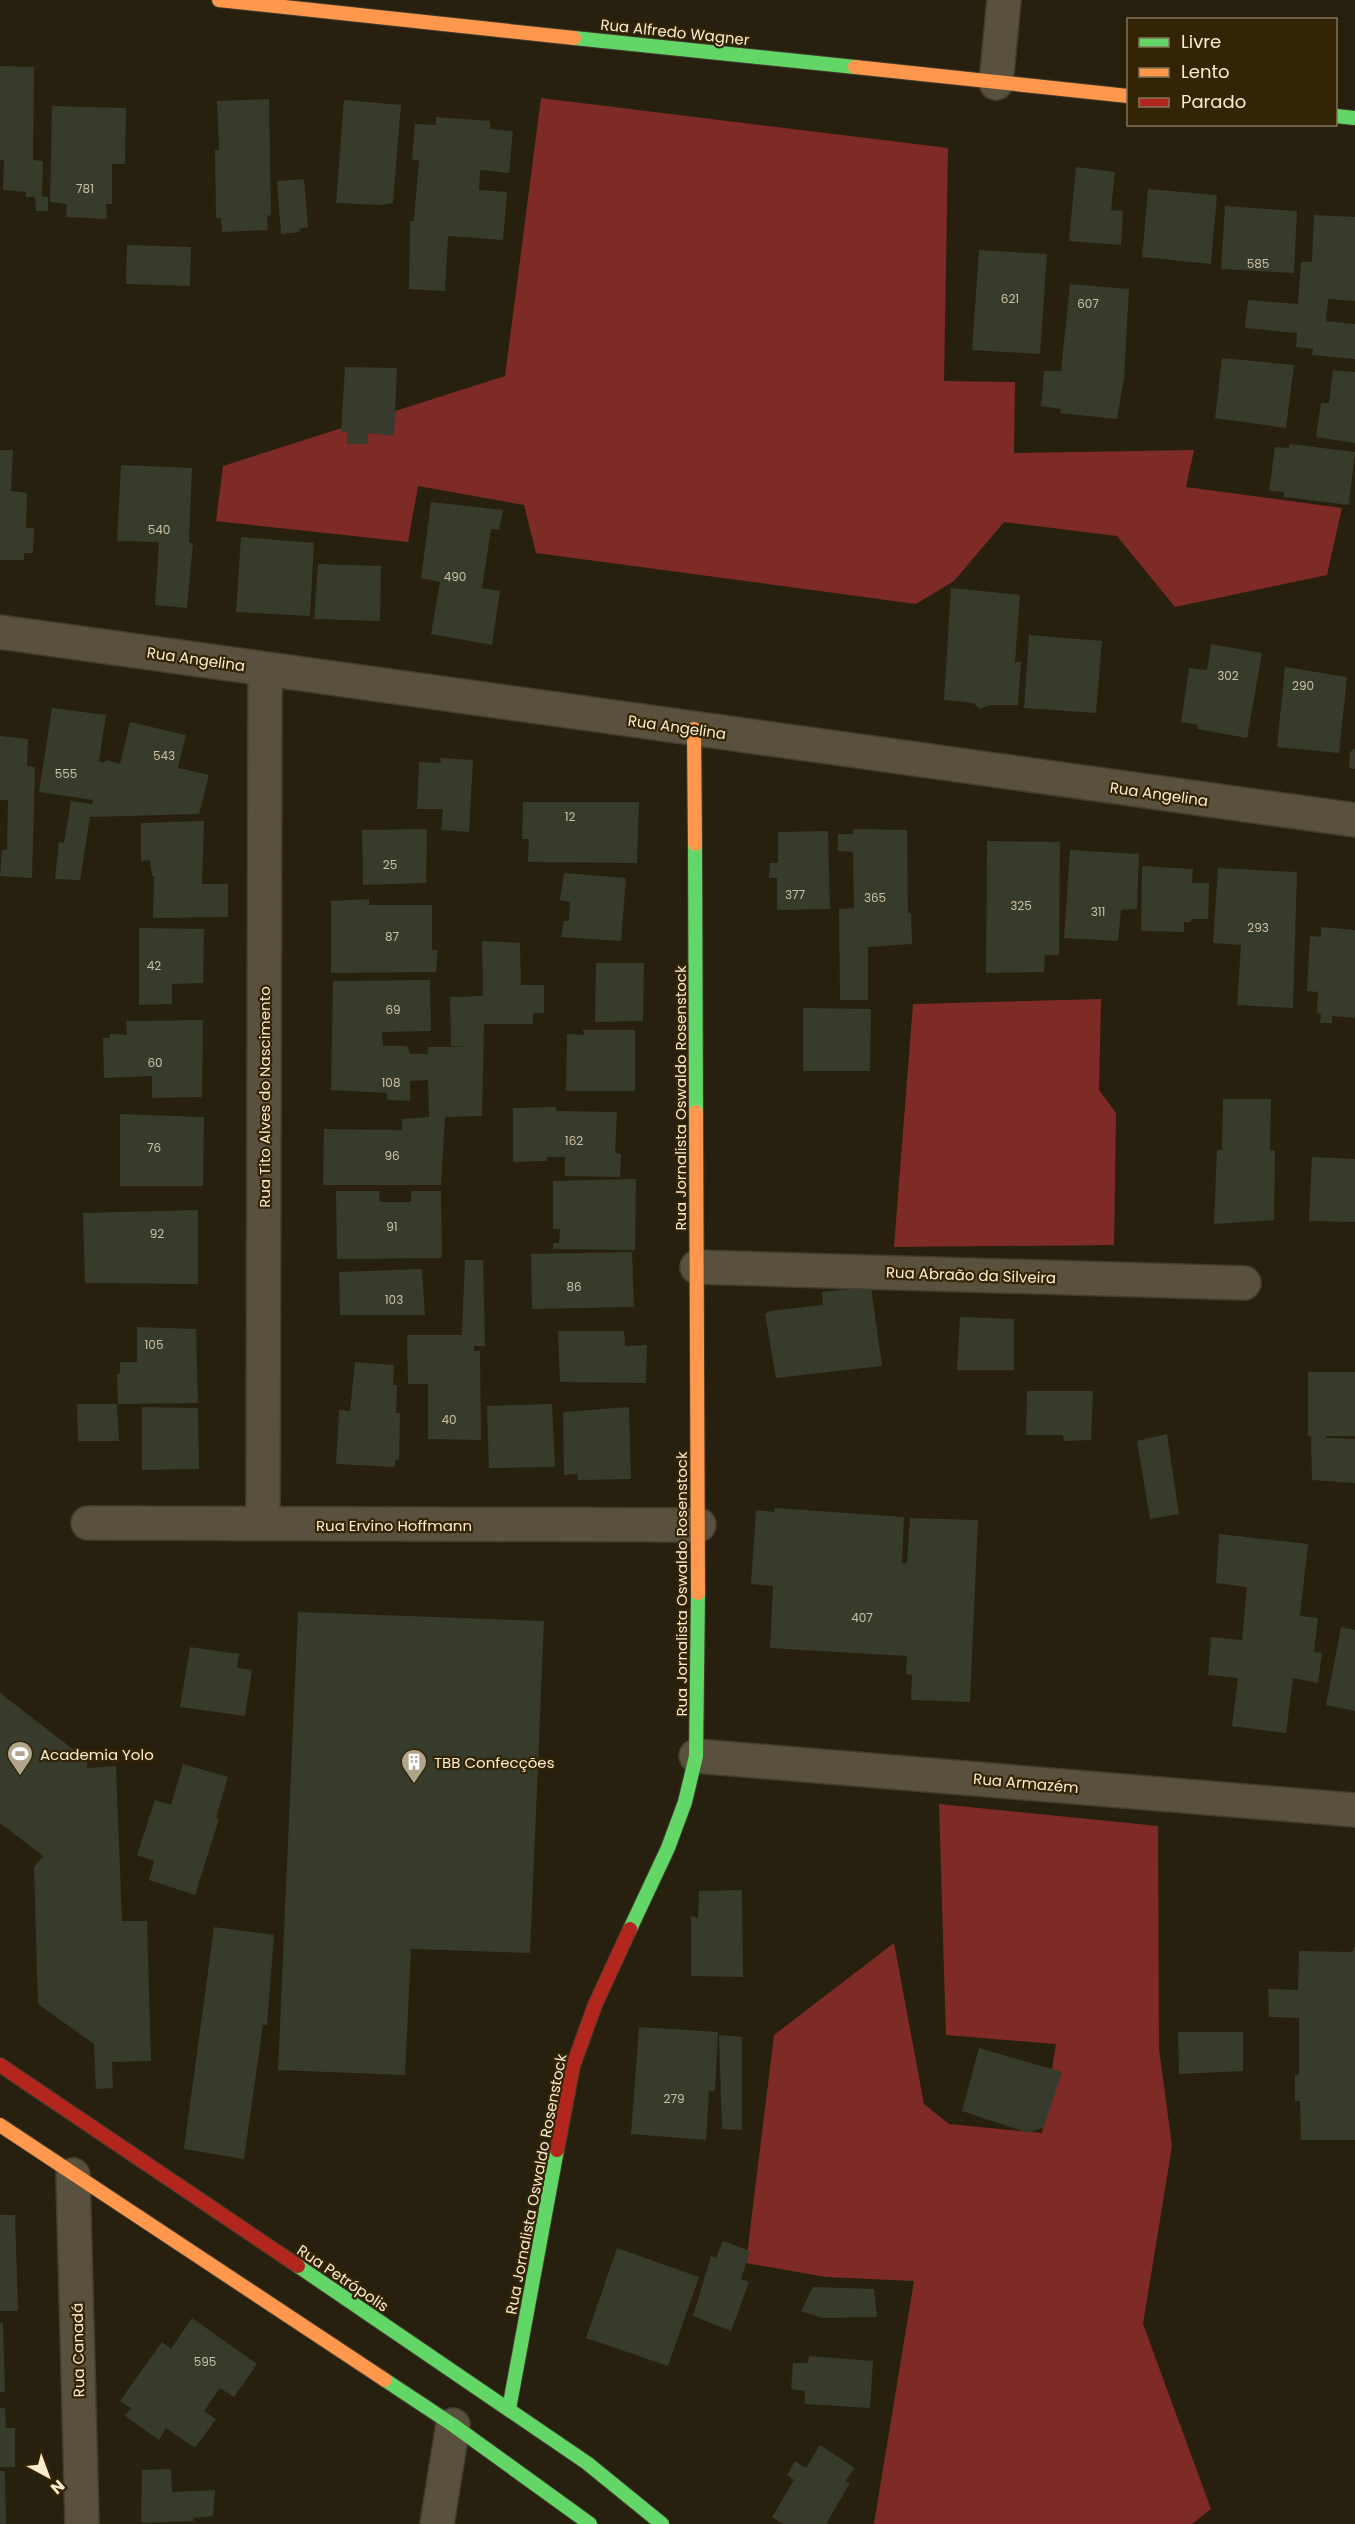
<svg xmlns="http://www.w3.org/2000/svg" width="1355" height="2524" font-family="Poppins,sans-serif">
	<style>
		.forest { fill: #7e2a26 }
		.building { fill: #373b2b }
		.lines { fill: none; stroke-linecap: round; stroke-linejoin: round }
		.street-casing { stroke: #423c2d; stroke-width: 36 }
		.fast-casing { stroke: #423c2d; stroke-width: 16 }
		.slow-casing { stroke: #423c2d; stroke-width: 16 }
		.jam-casing { stroke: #423c2d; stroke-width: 16 }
		.street { stroke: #59503d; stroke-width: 33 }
		.fast { stroke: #63d668; stroke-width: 14 }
		.slow { stroke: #ff974d; stroke-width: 14 }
		.jam { stroke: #b3261e; stroke-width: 14 }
		.labels { text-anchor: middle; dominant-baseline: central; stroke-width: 4.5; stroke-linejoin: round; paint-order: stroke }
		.number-label { font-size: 12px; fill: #cac0a5 }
		.street-label { font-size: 15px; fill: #fbecce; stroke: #322404 }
		.poi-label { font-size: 15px; fill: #fbecce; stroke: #322404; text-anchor: start }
	</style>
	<rect width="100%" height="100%" fill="#28200e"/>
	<path class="forest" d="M541 98 948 148 944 381 1015 382 1014 453 1194 450 1186 487 1342 508 1327 575 1175 607 1117 536 1004 522 954 581 916 604 536 553 524 505 418 486 408 542 216 521 223 466 505 376Z
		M1101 999 1099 1090 1116 1113 1114 1245 894 1247 913 1004Z
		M939 1804 1158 1826 1159 2049 1172 2146 1143 2324 1211 2509 1192 2524H874L914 2281 826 2277 746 2263 774 2035 894 1943 924 2104 949 2124 1042 2133 1056 2044 946 2035Z"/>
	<path class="building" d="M0 66 34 67 33 160 43 161 42 196 48 197V211H36L35 197H26V192L3 190 4 160H0Z
		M269 99 271 215 267 216 268 230 222 232 221 218H216L215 150H219L217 101Z
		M344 100 401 105 393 203 379 205 336 203Z
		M52 106 126 108 125 164H112V204H106L107 219 66 217 67 204 50 202Z
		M436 117 490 121V129L513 131 509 173 480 170 479 190 507 192 503 240 448 236 445 291 409 289 410 221H414L419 160H412L415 124 436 125Z
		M1076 167 1115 172 1111 210 1123 211 1121 245 1069 241Z
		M304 179 308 227 299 229 300 232 281 234 277 181Z
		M1148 189 1217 195 1211 264 1142 257Z
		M1225 206 1297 211 1294 273 1221 269Z
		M1314 215 1355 217V301L1328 299 1326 321 1355 324V359L1312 355 1313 349 1296 347 1297 333 1245 328 1248 300 1298 304 1301 262H1312Z
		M127 245 191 247 190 286 126 284Z
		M979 250 1047 254 1040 354 972 350Z
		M1070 284 1129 289 1124 378 1117 419 1060 413 1061 409 1041 406 1044 371H1061Z
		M1222 358 1294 365 1286 428 1215 418Z
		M345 367 397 368 394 436 368 433V444H347V432H341Z
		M1333 370 1355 372V443L1316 437 1321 403H1329Z
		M1290 444 1355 452 1349 505 1284 497V492L1269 491 1275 447 1289 448Z
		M0 450H13L11 491 27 493 26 528H34L33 553H24V560H0Z
		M121 465 192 468 189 543H193L187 608 155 605 159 542 117 541Z
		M431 502 503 510 499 530 491 529 482 588 500 591 492 645 431 634 440 582 421 578Z
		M241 537 314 543 310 616 236 612Z
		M318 564 381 566 380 621 314 619Z
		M951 588 1020 595 1015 662H1021L1018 705H989L980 709 973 703 944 700Z
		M1029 635 1102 641 1096 713 1024 708Z
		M1211 644 1262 653 1247 738 1197 729 1198 725 1181 722 1189 668 1207 670Z
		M1285 667 1347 677 1339 753 1277 747Z
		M52 708 106 715 99 761 104 763 107 760 120 764 130 722 186 735 178 768 209 775 199 814 90 817 80 880 55 879 59 842 64 843 71 801 92 804 93 800 39 792Z
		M0 736 28 739 27 766 35 767 32 878 0 876 2 850H7L8 800H0Z
		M1355 748V769L1349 768 1350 752Z
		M440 758 473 760 469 832 441 830 443 809H417L419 762 441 763Z
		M523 802H639L637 863 528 862 529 839H522Z
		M204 821 202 884H228V917L153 918 154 876H152L150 860 141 861V823Z
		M427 829 426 883 363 885 362 830Z
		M853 829 907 830 908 913H911L912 944 868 947V1000H840L839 909 854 908 853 852 838 851V834H853Z
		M828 831 830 909 777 910V878H769L770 863H778V832Z
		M987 841 1060 842 1059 955H1045L1044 972 986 973Z
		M1070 850 1139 854 1137 909 1121 910 1118 941 1064 938Z
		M1142 866 1193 869 1192 883H1209L1208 919H1191V922H1184V932L1141 931Z
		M1218 868 1297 872 1293 1008 1237 1005 1241 945 1213 943Z
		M564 873 626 878 621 941 561 937 564 921H569L570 902 560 900Z
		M369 899V905H432V950H438L436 972 331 973V901Z
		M1321 927 1355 930V1018L1332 1016V1023H1320L1321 1014 1317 1013 1318 992 1307 991 1310 936 1321 937Z
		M139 928 204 929 203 983 172 984V1004L139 1005Z
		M482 941 520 943 521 985H544V1013H533V1024H484L482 1116 445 1117 441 1185H323L324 1129 402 1130V1119L429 1117 428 1080 410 1081V1101L387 1100V1093L331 1090 333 981 430 980 431 1031 382 1032 383 1046H407L410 1054H428V1047H467L451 1046 450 997 483 996Z
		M596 963H644L643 1021 595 1022Z
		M803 1008 871 1009 870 1071H803Z
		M203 1020 202 1097 152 1098V1076L104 1078 103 1038H110V1034L127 1035 126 1021Z
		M583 1030H635V1091H566L567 1034 584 1035Z
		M1223 1099H1271L1270 1151 1275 1150 1274 1220 1214 1224 1217 1150H1222Z
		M556 1107V1111L617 1112 615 1153 621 1154 620 1177 565 1176V1157H547V1161L513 1162V1108Z
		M120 1114 204 1117 203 1186H120Z
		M1312 1157 1355 1159V1222L1309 1221Z
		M636 1179 635 1250 553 1249V1243H559L560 1229H553V1181Z
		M336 1191H379L380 1202H411V1191H441L442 1258 337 1259Z
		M198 1210V1284L85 1283 83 1213Z
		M632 1252 634 1307 532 1309 531 1254Z
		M465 1260H483L485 1346H474V1351H480L481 1440 428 1439V1384H408L407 1335H462Z
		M422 1269 425 1315H340L339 1272Z
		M871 1287 882 1366 776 1378 765 1314 770 1311 823 1305 822 1292Z
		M960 1317 1014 1319V1370H957Z
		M137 1327 196 1329 198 1403 118 1404 117 1374H120V1362H137Z
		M558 1331H624L625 1346 647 1345 646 1383 560 1382Z
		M355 1362 394 1365 393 1385H397L396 1413H400L399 1460H395V1467L336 1464 339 1410 350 1411Z
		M1308 1372H1355V1436H1326V1438L1355 1439V1483L1312 1480 1311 1436H1308Z
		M1027 1391H1093L1091 1440 1064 1441 1063 1435H1026Z
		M77 1404H117L119 1441H78Z
		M552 1404 555 1467 489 1468 487 1406Z
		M142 1407 198 1408 199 1469 142 1470Z
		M629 1407 631 1479 578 1480 577 1474 564 1475 563 1412Z
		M1167 1434 1179 1514 1150 1519 1137 1441Z
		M775 1508 904 1517 902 1563H907L910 1518 978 1520 970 1702 911 1700 912 1675 906 1674 907 1656 770 1648 773 1586 751 1584 756 1510 774 1512Z
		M1219 1534 1308 1544 1300 1616 1318 1618 1314 1652 1322 1653 1318 1683 1293 1678 1286 1733 1232 1726 1238 1678 1208 1675 1211 1637 1242 1640 1247 1587 1216 1583Z
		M298 1612 544 1621 530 1953 411 1949 405 2075 278 2070Z
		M1341 1627 1355 1630V1711L1326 1705Z
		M190 1647 239 1654 237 1668 252 1670 245 1716 180 1707Z
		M0 1693 87 1760V1768L116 1766 122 1921H147L151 2061 112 2062 113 2088 96 2089 94 2044 38 2004 34 1867 43 1856 0 1823Z
		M183 1764 228 1777 216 1818 219 1819 195 1895 149 1880 154 1861 137 1855 155 1800 171 1805Z
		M742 1890 743 1977 691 1976V1916L698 1918 699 1891Z
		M214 1927 274 1935 267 2025H263L244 2159 184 2149Z
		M1355 1946V2140H1301L1300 2101H1295V2075H1299V2018L1269 2017 1268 1989 1298 1990 1299 1951 1352 1952Z
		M639 2027 718 2032 715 2091H709L706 2140 631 2134Z
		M1178 2032H1243V2071L1179 2074Z
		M719 2035 742 2037V2130L722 2129Z
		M979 2048 1062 2072 1044 2127 1029 2133 962 2111Z
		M0 2215H15L18 2311H0Z
		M723 2241 750 2251 741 2279 749 2282 731 2331 693 2316 711 2256 716 2258Z
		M617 2248 699 2277 668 2366 586 2338Z
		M813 2287 874 2289 877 2317 823 2318 801 2311Z
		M192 2318 257 2364 234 2397 220 2388 204 2411 216 2419 195 2448 166 2428 159 2440 125 2416 131 2408 120 2401 162 2342 171 2349Z
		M0 2323H3L5 2392H0Z
		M809 2356 873 2361 870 2408 805 2404V2391L791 2389 793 2363H808Z
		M0 2408H5L6 2428H15V2467H0Z
		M820 2445 855 2468 845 2481 850 2483 826 2524H783L772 2517 794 2480 787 2475 795 2461 806 2468Z
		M171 2469 172 2492 215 2490 213 2516 193 2518 194 2521 141 2523 142 2470Z
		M0 2471H5L6 2524H0Z"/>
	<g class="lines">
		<defs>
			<path id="street" d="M996 83 1004 0
				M0 632 1355 820
				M697 1267 1244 1283
				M88 1523 699 1525
				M263 1524 265 669
				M696 1756 1355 1810
				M73 2175 82 2524
				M437 2524 453 2425"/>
			<path id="fast" d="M574 38 855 67
				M1336 116 1355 118
				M695 844 696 1112
				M630 1929 668 1848 685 1802 696 1756 698 1593
				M298 2266 587 2463 662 2524
				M385 2380 453 2425 590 2524
				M509 2409 557 2150"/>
			<path id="slow" d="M219 0 574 38
				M855 67 1128 96
				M694 729 695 844
				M696 1112 698 1593
				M0 2125 385 2380"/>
			<path id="jam" d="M0 2065 298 2266
				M557 2150 573 2066 595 2005 630 1929"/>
		</defs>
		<use href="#street" class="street-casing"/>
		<use href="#fast" class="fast-casing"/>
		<use href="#slow" class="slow-casing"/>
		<use href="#jam" class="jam-casing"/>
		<use href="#street" class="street"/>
		<use href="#fast" class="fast"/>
		<use href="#slow" class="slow"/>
		<use href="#jam" class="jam"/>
	</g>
	<defs>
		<symbol id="stadium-pin" viewBox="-11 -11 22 30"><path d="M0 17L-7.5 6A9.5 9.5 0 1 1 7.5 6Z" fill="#b1a58b" stroke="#322404"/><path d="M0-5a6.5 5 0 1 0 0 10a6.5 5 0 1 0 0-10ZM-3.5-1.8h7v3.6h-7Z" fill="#fff"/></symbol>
		<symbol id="building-pin" viewBox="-11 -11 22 30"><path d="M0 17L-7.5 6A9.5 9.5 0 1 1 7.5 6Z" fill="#b1a58b" stroke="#322404"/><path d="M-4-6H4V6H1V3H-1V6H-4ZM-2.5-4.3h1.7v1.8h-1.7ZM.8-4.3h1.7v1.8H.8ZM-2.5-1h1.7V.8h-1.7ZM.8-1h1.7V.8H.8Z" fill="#fff"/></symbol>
	</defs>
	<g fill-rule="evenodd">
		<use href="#stadium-pin" x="5" y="1739" width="30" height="40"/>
		<use href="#building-pin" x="399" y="1747" width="30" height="40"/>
	</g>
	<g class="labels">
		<g class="number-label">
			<text x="85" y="188">781</text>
			<text x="1258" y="263">585</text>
			<text x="1010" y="298">621</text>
			<text x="1088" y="303">607</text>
			<text x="159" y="529">540</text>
			<text x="455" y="576">490</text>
			<text x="1228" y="675">302</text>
			<text x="1303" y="685">290</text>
			<text x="164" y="755">543</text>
			<text x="66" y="773">555</text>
			<text x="570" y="816">12</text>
			<text x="390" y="864">25</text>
			<text x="795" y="894">377</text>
			<text x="875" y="897">365</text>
			<text x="1021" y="905">325</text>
			<text x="1098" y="911">311</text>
			<text x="1258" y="927">293</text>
			<text x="392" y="936">87</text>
			<text x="154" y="965">42</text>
			<text x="393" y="1009">69</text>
			<text x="155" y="1062">60</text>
			<text x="391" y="1082">108</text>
			<text x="574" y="1140">162</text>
			<text x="154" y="1147">76</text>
			<text x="392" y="1155">96</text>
			<text x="392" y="1226">91</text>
			<text x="157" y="1233">92</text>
			<text x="574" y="1286">86</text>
			<text x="394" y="1299">103</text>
			<text x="154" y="1344">105</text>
			<text x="449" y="1419">40</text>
			<text x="862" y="1617">407</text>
			<text x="674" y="2098">279</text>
			<text x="205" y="2361">595</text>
		</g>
		<g class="street-label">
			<text transform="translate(675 32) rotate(6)">Rua Alfredo Wagner</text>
			<text transform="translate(196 659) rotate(8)">Rua Angelina</text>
			<text transform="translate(677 727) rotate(8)">Rua Angelina</text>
			<text transform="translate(1159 794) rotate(8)">Rua Angelina</text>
			<text transform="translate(264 1097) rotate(-90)">Rua Tito Alves do Nascimento</text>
			<text transform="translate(680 1098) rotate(-90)">Rua Jornalista Oswaldo Rosenstock</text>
			<text transform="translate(971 1275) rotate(2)">Rua Abraão da Silveira</text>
			<text x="394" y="1525">Rua Ervino Hoffmann</text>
			<text transform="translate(681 1584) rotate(-90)">Rua Jornalista Oswaldo Rosenstock</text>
			<text transform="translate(1026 1783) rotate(5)">Rua Armazém</text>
			<text transform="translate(536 2184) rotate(-79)">Rua Jornalista Oswaldo Rosenstock</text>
			<text transform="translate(343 2278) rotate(34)">Rua Petrópolis</text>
			<text transform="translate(78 2350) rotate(-91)">Rua Canadá</text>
		</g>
		<g class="poi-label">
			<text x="40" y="1754">Academia Yolo</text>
			<text x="434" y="1762">TBB Confecções</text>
		</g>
	</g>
	<rect x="1127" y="18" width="210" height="108" fill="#322404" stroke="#827455" stroke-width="1.5"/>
	<rect x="1139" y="38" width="30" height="9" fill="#63d668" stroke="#827455" stroke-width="1.5"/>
	<text x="1181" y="48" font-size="18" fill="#fbecce">Livre</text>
	<rect x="1139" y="68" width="30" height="9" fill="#ff974d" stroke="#827455" stroke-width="1.5"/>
	<text x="1181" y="78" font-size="18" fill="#fbecce">Lento</text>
	<rect x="1139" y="98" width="30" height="9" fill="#b3261e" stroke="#827455" stroke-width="1.5"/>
	<text x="1181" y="108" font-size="18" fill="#fbecce">Parado</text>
	<g transform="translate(48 2476) rotate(139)" stroke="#322404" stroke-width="4.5" paint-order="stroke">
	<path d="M0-4.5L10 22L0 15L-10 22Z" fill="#fbecce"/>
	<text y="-9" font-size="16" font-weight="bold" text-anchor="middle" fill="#fbecce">N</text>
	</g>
</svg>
